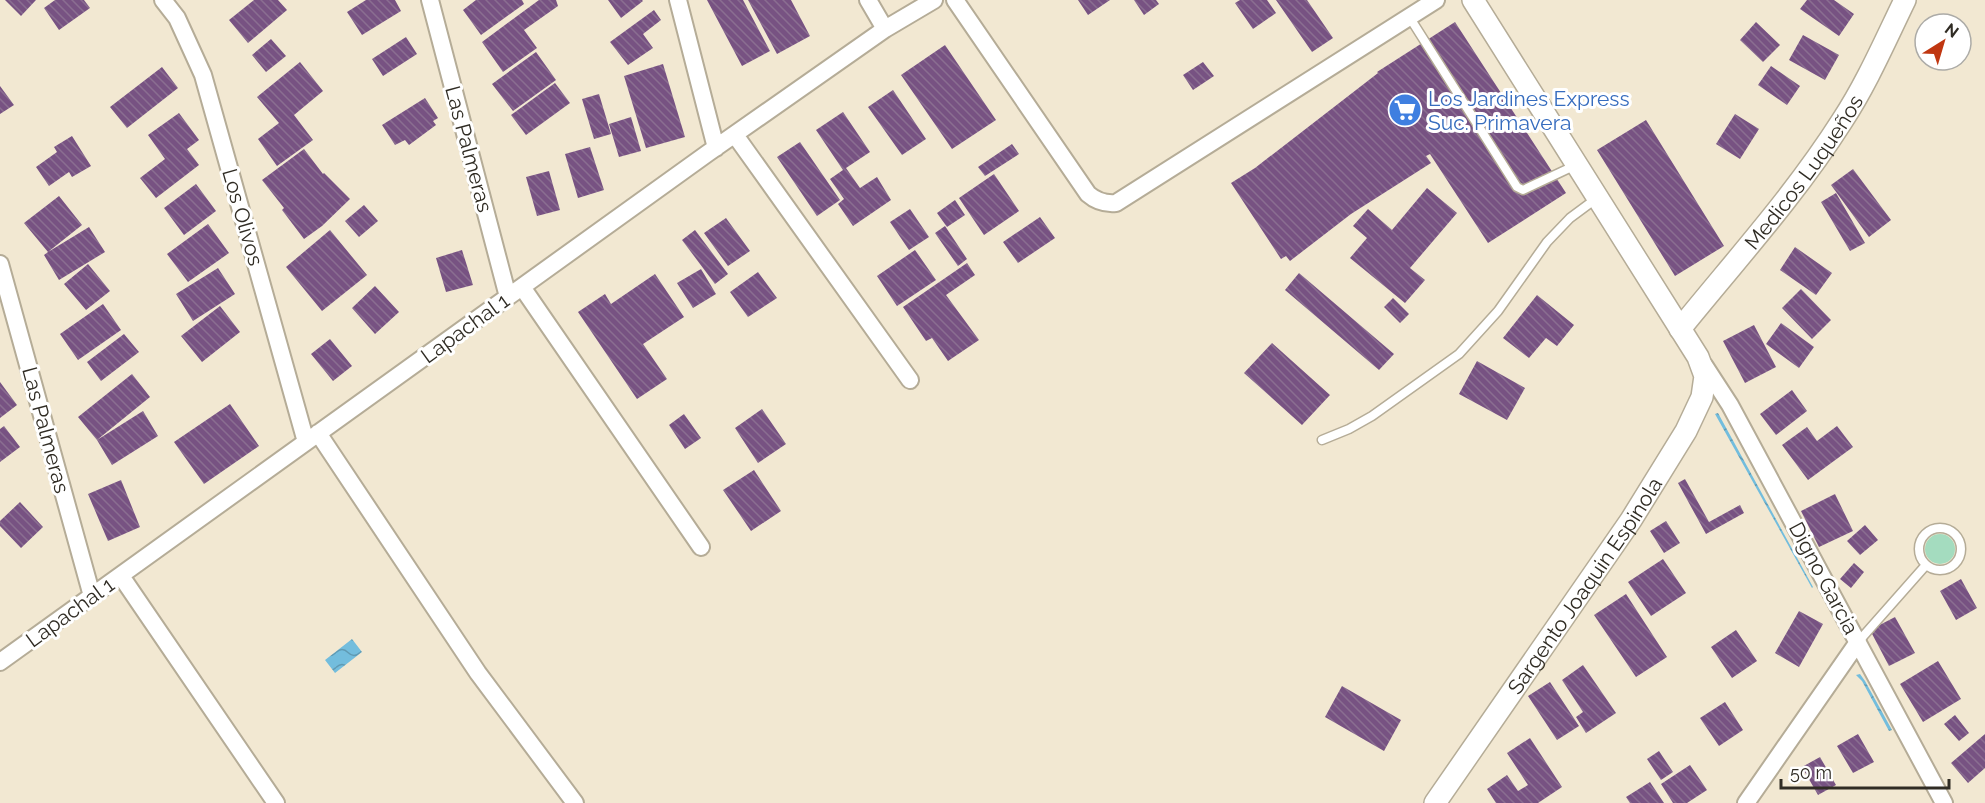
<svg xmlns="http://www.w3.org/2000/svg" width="1985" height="803" font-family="Raleway,sans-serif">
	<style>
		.green { fill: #a4dcbf }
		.water { fill: url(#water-waves) }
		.building { fill: url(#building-back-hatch) }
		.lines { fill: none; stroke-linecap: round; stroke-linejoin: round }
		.service-casing { stroke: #b5ac97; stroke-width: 11 }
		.minor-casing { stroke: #b5ac97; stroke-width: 20 }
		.tertiary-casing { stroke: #b5ac97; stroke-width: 24 }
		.service { stroke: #fff; stroke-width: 8 }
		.minor { stroke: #fff; stroke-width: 16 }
		.tertiary { stroke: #fff; stroke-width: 21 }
		.labels { text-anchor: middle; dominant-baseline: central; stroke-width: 6; stroke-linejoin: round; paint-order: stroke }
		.shop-label { font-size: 21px; fill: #366cbe; stroke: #fff; text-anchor: start }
		.street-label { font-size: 21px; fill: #302c24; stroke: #fff }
	</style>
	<defs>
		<pattern id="water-waves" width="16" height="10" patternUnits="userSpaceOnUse" patternTransform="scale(1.5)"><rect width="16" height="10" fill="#73bddd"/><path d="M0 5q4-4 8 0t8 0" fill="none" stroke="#5f9ab3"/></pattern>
		<pattern id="building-back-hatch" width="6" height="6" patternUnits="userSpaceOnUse" patternTransform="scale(1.5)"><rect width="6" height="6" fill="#775282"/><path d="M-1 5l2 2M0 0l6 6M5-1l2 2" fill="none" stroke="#8a6e91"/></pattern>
	</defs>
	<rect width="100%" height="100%" fill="#f2e8d2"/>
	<path class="green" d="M1925 549a15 15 0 1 1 30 0a15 15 0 1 1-30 0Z"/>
	<path class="water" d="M1718 413 1813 587 1812 588 1715 414Z
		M352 639 362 652 335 673 325 660Z
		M1860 674 1865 681 1892 730 1889 731 1862 681 1856 675Z"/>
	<path class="building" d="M5 0H36L21 16Z
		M55 0H84L90 8 59 30 44 8Z
		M254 0H278L287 10 248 43 229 20Z
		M366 0H395L401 11 362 35 347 12Z
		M476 0H522L524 4 481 35 463 10Z
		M539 0H556L558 6 524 30 537 48 503 72 482 42Z
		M608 0H642L643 1 621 18Z
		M707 0H743L770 51 742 66Z
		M748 0H791L810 36 777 54Z
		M1078 0H1110L1088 15Z
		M1134 0H1156L1159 4 1144 15Z
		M1240 0H1267L1276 13 1253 29 1235 3Z
		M1276 0H1307L1333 38 1312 52Z
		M1807 0H1834L1854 14 1839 36 1800 9Z
		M654 10 661 20 643 34 653 48 628 65 610 42Z
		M1455 22 1566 193 1488 243 1430 154 1426 156 1431 163 1351 214 1290 261 1286 256 1281 259 1231 183 1255 168 1378 73 1377 72Z
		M1756 22 1780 45 1763 62 1740 40Z
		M1803 35 1839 55 1825 80 1789 60Z
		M406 37 417 54 383 76 372 59Z
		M271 39 286 56 266 72 252 55Z
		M945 45 996 120 952 149 901 75Z
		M536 52 556 80 513 111 492 84Z
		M300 62 323 91 294 115 313 140 277 166 258 139 279 123 257 97Z
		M1203 62 1214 76 1193 90 1183 75Z
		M663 64 685 137 646 148 624 76Z
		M1771 66 1800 86 1787 105 1758 85Z
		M162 67 178 88 127 128 110 107Z
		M555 83 570 103 526 135 511 115Z
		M0 86 14 105 0 114Z
		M893 90 926 139 902 155 868 107Z
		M599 94 611 134 594 139 582 99Z
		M425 98 438 118 433 121 436 125 409 145 405 140 395 145 382 125Z
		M843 112 870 152 846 168 860 188 877 177 891 200 853 226 838 204 844 199 830 179 843 170 816 130Z
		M179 113 199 140 187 149 199 165 156 198 140 178 165 159 148 135Z
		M1735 114 1759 129 1740 159 1716 144Z
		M631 117 641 151 619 157 609 124Z
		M1646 120 1724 246 1675 276 1597 150Z
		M72 136 91 166 72 177 69 172 49 186 36 167 57 152 54 147Z
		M800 142 840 200 817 216 777 157Z
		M1012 144 1019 154 985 176 978 167Z
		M590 147 604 190 578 198 565 154Z
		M304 149 323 174 324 173 350 199 322 226 304 239 282 210 284 208 262 180Z
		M1853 169 1891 220 1869 237 1831 185Z
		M549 171 560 210 537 216 526 177Z
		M994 174 1019 211 984 235 959 198Z
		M196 184 216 211 184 235 164 208Z
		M1427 188 1457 213 1410 268 1425 280 1405 303 1350 258 1367 238 1353 226 1368 209 1392 230Z
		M1836 193 1865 243 1850 251 1821 202Z
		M59 196 82 225 48 252 89 227 105 252 59 280 44 255 48 252 24 223Z
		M955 200 965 215 947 227 937 213Z
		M364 205 378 221 359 237 345 221Z
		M910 209 929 237 909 250 890 222Z
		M1040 217 1055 238 1018 263 1003 242Z
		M726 218 750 251 728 266 704 233Z
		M208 224 229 253 188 282 167 254Z
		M945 226 967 259 958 266 935 233Z
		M330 230 367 275 322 311 286 267Z
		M695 230 728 274 715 284 682 240Z
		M1795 247 1832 273 1816 295 1780 270Z
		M462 250 473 285 446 292 436 258Z
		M915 250 936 280 897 306 877 276Z
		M967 263 975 275 946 295 979 340 948 361 932 338 926 341 903 307Z
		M88 264 110 291 86 310 64 284Z
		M218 268 235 294 193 321 176 294Z
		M701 269 716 294 693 308 677 283Z
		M758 272 777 298 748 317 730 292Z
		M1299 273 1394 354 1379 370 1285 290Z
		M655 274 684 317 643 344 667 379 637 399 578 312 605 294 611 304Z
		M375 286 399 312 375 334 352 308Z
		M1801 289 1831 320 1812 339 1782 308Z
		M1537 295 1574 325 1557 346 1546 338 1529 358 1503 338Z
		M1393 298 1409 314 1400 323 1384 307Z
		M103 304 121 330 78 360 60 334Z
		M220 306 240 332 202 362 181 336Z
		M1781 323 1814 347 1799 368 1766 344Z
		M1754 325 1776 367 1745 383 1723 341Z
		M124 334 139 352 101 381 87 362Z
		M330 339 352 366 333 381 311 354Z
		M1272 343 1330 395 1302 425 1244 373Z
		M1477 361 1525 388 1507 420 1459 394Z
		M132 374 150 397 97 440 78 417Z
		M0 382 17 405 0 418Z
		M1792 390 1807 411 1776 435 1760 414Z
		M230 404 259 446 204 484 174 442Z
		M762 409 786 444 758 463 735 428Z
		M143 411 158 436 112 465 97 440Z
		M684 414 701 438 685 449 669 425Z
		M4 426 20 447 0 462V429Z
		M1837 426 1853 447 1808 480 1782 445 1807 427 1817 441Z
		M754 470 781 511 751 531 723 490Z
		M1685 479 1709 522 1740 505 1744 513 1706 534 1678 483Z
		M121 480 140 527 108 541 88 494Z
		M1835 494 1853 531 1819 547 1801 511Z
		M20 502 43 527 21 548 0 526V521Z
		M1666 521 1680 543 1664 553 1650 531Z
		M1865 525 1878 540 1860 555 1847 541Z
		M1663 559 1686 593 1651 616 1628 582Z
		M1854 563 1864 572 1851 588 1840 579Z
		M1961 579 1977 608 1956 620 1940 591Z
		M1626 594 1667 657 1636 677 1594 615Z
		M1799 611 1823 624 1799 667 1775 653Z
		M1895 617 1915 653 1889 666 1870 630Z
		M1736 630 1757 661 1732 678 1711 647Z
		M1938 661 1961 699 1923 722 1900 684Z
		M1583 665 1616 713 1586 733 1576 717 1583 712 1562 680Z
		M1550 682 1579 726 1557 740 1528 696Z
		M1342 686 1401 720 1384 751 1325 717Z
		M1725 702 1743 730 1719 746 1700 718Z
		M1955 715 1969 733 1959 741 1944 724Z
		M1858 734 1874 762 1853 773 1837 746Z
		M1985 734V768L1968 783 1951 763Z
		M1530 738 1562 787 1538 803H1496L1487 789 1507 775 1518 791 1528 785 1507 753Z
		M1659 751 1673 772 1661 780 1647 759Z
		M1820 757 1836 785 1818 795 1802 767Z
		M1690 765 1707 790 1687 803H1673L1661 784Z
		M1650 782 1664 803H1630L1626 797Z"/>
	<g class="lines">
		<defs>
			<path id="service" d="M1410 18 1517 187 1523 190 1576 165
				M1322 440 1349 429 1372 416 1459 354 1498 311 1547 242 1570 218 1597 198
				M1919 549a21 21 0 1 1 42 0a21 21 0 1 1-42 0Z
				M1858 642 1926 565"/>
			<path id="minor" d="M163 0 177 18 203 75 306 442
				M430 0 508 297
				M678 0 716 148
				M868 0 885 29
				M955 0 1088 194C1096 201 1105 204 1116 203L1436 0
				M735 135 910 380
				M0 264 92 596
				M522 287 701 547
				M1704 365 1730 405 1944 803
				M318 433 478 673 575 803
				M121 576 276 803
				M0 662 708 153 885 29 934 0
				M1746 803 1858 642"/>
			<g id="tertiary">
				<path id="s1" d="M1680 329C1735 261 1795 195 1842 121 1867 83 1885 41 1905 0"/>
				<path id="s2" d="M1435 803 1631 520 1686 431 1702 397 1705 376 1698 357 1473 0"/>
			</g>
		</defs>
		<use href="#service" class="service-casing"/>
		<use href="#minor" class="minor-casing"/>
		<use href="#tertiary" class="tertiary-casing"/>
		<use href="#service" class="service"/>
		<use href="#minor" class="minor"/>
		<use href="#tertiary" class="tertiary"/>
	</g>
	<defs>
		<symbol id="supermarket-disc" viewBox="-11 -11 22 22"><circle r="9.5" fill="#3f7fe0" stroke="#fff"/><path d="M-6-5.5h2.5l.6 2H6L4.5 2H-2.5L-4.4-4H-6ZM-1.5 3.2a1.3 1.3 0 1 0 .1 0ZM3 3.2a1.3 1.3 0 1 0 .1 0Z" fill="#fff"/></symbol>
	</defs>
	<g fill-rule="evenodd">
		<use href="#supermarket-disc" x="1386" y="91" width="38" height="38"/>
	</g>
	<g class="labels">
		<g class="shop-label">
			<text x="1428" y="98">Los Jardines Express<tspan x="1428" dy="24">Suc. Primavera</tspan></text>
		</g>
		<g class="street-label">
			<text transform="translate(469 149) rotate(75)">Las Palmeras</text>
			<text stroke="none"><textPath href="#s1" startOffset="200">Medicos Luqueños</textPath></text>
			<text transform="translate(243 217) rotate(74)">Los Olivos</text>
			<text transform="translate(465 328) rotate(-36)">Lapachal 1</text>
			<text transform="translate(46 430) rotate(75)">Las Palmeras</text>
			<text transform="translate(1824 578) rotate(62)">Digno Garcia</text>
			<text stroke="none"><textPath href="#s2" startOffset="264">Sargento Joaquin Espinola</textPath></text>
			<text transform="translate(70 612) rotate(-36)">Lapachal 1</text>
		</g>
	</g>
	<g transform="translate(1943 42) rotate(37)"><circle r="28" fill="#ffffff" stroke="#acaba7" stroke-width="1.5"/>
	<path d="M0-4.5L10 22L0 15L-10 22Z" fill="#c03711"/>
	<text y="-9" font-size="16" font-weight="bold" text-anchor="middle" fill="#302c24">N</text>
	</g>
	<path d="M1781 779v9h168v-9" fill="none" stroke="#302c24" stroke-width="3"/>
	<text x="1790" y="779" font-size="18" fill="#302c24" stroke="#ffffff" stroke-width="4.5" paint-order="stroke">50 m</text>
</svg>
